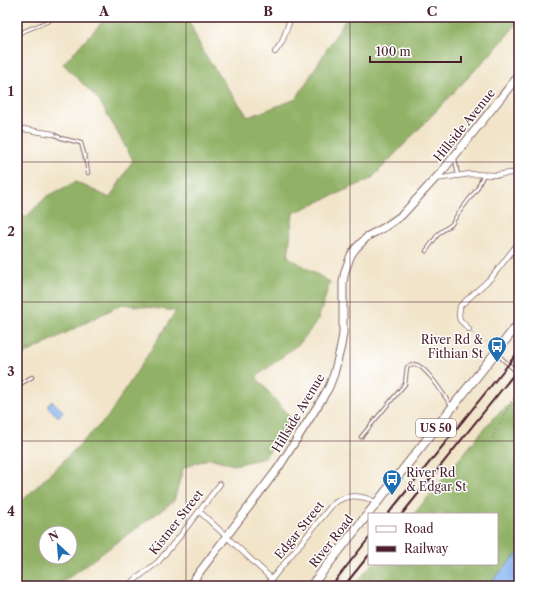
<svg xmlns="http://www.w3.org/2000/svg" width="536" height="603" font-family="'Libre Caslon Text',serif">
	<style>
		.forest { fill: #91b266; stroke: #6e6848; fill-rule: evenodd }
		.water { fill: #85b4f0; stroke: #686a8e }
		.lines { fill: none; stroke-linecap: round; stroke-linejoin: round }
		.lane-casing { stroke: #846462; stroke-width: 4.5 }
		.street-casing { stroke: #846462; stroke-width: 6 }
		.secondary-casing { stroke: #846462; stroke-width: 9 }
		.primary-casing { stroke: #846462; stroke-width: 10 }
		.path { stroke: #846462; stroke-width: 1; stroke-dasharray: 1 3; stroke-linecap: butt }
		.lane { stroke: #fff; stroke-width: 2.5 }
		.street { stroke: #fff; stroke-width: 4.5 }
		.secondary { stroke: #fff; stroke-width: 7 }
		.primary { stroke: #fff; stroke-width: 8 }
		.rail { stroke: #4a1f2b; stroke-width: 2 }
		.grid { fill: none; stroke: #4a1f2b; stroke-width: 1; stroke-opacity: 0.55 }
		.labels { text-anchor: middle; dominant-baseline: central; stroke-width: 3; stroke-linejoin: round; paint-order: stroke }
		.shield { fill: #fff; stroke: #80626b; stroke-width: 1 }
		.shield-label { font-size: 11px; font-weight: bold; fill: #4a1f2b }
		.street-label { font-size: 12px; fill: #4a1f2b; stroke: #fff }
		.poi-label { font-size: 12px; fill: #4a1f2b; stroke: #fff; text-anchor: end }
		.neatline { fill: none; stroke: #4a1f2b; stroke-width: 1.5 }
		.grid-label { font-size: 13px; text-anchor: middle; font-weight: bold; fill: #4a1f2b }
	</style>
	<rect width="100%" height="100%" fill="#fff"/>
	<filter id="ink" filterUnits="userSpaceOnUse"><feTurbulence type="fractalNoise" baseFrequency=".025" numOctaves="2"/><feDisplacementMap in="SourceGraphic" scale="8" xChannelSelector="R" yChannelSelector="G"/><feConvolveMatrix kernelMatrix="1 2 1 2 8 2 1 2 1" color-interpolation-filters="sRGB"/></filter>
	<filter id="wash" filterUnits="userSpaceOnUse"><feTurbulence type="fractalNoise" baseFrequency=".012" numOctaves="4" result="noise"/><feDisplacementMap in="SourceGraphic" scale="16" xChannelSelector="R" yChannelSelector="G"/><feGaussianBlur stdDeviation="0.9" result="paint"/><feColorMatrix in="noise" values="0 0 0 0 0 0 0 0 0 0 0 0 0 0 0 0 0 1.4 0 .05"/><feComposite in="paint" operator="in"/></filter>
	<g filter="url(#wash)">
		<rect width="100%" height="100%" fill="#f1e4c9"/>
		<path class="forest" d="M104 17H187L203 52 248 117 296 99 347 17H519V21L499 45 371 179 293 213 288 257 330 282 318 320 301 342 256 377 293 421 264 458 234 465 210 458 183 468 174 501 57 586H17V506L107 418 176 311 122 304 17 358V211L25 218 47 196 76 182 110 198 133 160 99 100 63 64 105 19ZM46 533H70V557H46Z
			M519 397V552L487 586H354L372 564H497V514H414L494 417Z"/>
		<path class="water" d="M52 401 64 412 58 417 47 406Z
			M519 552V586H487Z"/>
	</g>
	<g filter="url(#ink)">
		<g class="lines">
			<defs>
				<path id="lane" d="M17 34 49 21 52 17
					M53 134 61 138 81 143 86 161 88 173
					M455 159 458 176
					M426 251 439 233 452 224 457 215 477 189 483 176
					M497 354 519 374
					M17 386 32 377
					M361 437 405 384 407 367 414 364C427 366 444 396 452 407"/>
				<path id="street" d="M275 52 282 42 291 17
					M17 128 53 134
					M435 179 470 174 496 175 519 172
					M469 329 460 320 459 316 460 306 492 277 519 242
					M199 511 272 579
					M127 586 158 562 180 536 220 484
					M266 586 332 505C346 493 361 494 377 503"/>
				<path id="secondary" d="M189 586 279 467 322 399 329 387 334 374 341 346 343 333V282L345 271 351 255 356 248 368 236 385 227 402 215 444 169 519 75"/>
				<path id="primary" d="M311 586 519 323"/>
			</defs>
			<use href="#lane" class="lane-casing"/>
			<use href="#street" class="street-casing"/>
			<use href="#secondary" class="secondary-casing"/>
			<use href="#primary" class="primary-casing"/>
			<path class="path" d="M472 333C478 340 483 336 490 346
				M492 438 517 391 519 385"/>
			<use href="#lane" class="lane"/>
			<use href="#street" class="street"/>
			<use href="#secondary" class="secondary"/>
			<use href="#primary" class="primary"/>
			<path class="rail" d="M388 514 519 351
				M402 514 519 368
				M331 586 369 538
				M344 586 369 555"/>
		</g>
	</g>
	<path class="grid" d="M186 17V586M350 17V586M17 162H519M17 302H519M17 441H519"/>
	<defs>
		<symbol id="bus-pin" viewBox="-11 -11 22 30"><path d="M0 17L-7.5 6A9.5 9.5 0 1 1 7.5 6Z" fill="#1f6fb2" stroke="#fff"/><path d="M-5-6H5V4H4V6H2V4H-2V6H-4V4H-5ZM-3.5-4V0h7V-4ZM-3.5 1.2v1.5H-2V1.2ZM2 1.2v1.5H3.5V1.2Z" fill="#fff"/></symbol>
	</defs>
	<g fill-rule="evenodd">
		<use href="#bus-pin" x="486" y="335" width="22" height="30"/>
		<use href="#bus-pin" x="381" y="468" width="22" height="30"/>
	</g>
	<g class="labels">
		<rect class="shield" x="416" y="419" width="40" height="18" rx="3"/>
		<g class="shield-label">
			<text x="436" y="428">US 50</text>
		</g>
		<g class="street-label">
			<text transform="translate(464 125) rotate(-51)">Hillside Avenue</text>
			<text transform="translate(298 413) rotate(-59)">Hillside Avenue</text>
			<text transform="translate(176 522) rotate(-52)">Kistner Street</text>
			<text transform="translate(299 530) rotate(-51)">Edgar Street</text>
			<text transform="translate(331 541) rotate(-52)">River Road</text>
		</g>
		<g class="poi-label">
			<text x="483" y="339">River Rd &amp;<tspan x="483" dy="14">Fithian St</tspan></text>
			<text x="406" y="472" text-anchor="start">River Rd<tspan x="406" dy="14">&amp; Edgar St</tspan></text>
		</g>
	</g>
	<rect width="536" height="603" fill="none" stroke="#fff" stroke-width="44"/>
	<rect x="368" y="513" width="130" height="52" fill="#ffffff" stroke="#b7a5aa"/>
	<rect x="376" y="526" width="20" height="6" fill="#ffffff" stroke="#b7a5aa"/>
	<text x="404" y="533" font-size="12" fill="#4a1f2b">Road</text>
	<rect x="376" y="546" width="20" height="6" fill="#4a1f2b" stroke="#b7a5aa"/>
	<text x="404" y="553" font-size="12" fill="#4a1f2b">Railway</text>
	<g transform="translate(58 545) rotate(334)"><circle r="19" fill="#ffffff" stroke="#b7a5aa"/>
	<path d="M0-3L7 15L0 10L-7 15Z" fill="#1f6fb2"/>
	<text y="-6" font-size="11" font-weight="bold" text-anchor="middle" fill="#4a1f2b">N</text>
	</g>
	<path d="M370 56v6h91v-6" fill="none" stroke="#4a1f2b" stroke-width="2"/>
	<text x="376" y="56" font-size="12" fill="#4a1f2b" stroke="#ffffff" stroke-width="3" paint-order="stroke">100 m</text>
	<rect x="22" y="22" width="492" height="559" class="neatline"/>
	<g class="grid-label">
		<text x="104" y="16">A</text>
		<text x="268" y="16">B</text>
		<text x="432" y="16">C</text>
		<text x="11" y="96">1</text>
		<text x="11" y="236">2</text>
		<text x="11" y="376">3</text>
		<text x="11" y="516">4</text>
	</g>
</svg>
